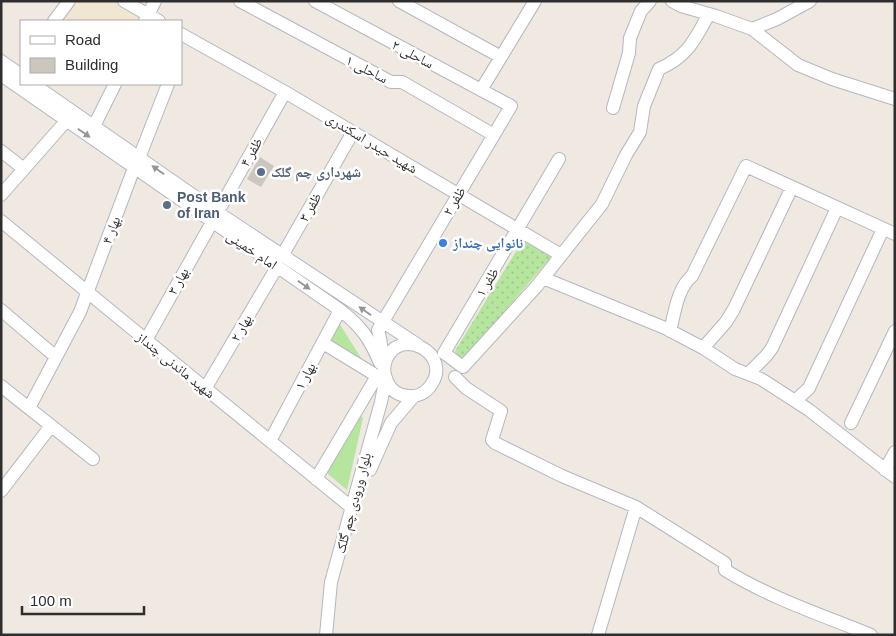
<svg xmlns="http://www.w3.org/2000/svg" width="896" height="636" font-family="Arial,'Noto Naskh Arabic',sans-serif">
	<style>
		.education { fill: #f0e6d1 }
		.grass { fill: #b6e59e }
		.park { fill: url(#park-dots) }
		.building { fill: #cbc7bf }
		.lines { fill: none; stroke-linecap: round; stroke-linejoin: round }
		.minor-casing { stroke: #b4b7c1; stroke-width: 14 }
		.minor { stroke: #fff; stroke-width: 12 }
		.oneway { fill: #969696 }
		.service-dot { fill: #5c6f8a; stroke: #fff; stroke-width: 2 }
		.shop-dot { fill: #3f7fe0; stroke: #fff; stroke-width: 2 }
		.labels { text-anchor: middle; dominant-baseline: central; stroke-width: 5; stroke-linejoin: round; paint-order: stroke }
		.street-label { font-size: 14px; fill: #2e2e2e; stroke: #fff }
		.service-label { font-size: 14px; font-weight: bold; fill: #4e5e75; stroke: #fff; text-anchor: start }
		.shop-label { font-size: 14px; font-weight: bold; fill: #366cbe; stroke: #fff; text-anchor: start }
	</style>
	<defs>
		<pattern id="park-dots" width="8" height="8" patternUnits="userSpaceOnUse" patternTransform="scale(1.25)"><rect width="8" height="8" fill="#b6e59e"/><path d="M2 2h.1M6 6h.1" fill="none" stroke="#9dc588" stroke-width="1.8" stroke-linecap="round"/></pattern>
	</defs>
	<rect width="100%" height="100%" fill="#efe9e1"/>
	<path class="education" d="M76 1H113L139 17 137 21H62Z"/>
	<path class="grass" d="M339 323 363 361 330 341Z
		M361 416 363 418 347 490 327 473Z"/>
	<path class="park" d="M523 240 552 256 466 356 459 357 455 351Z"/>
	<path class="building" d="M260 157 274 166 261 187 247 179Z"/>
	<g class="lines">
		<defs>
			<path id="minor" d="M124 1 159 21
				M240 1 391 82H402L494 135
				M315 1 511 106 378 330C386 352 376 394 408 396 417 397 426 393 431 385 453 354 400 325 386 360 383 368 384 375 384 383 384 389 382 396 381 402L331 582 326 635
				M399 1 501 57
				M672 1 681 6 716 16 752 29 798 65 832 79 895 99
				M54 21 69 1
				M145 21 155 1
				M752 29 777 19 810 1
				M181 34 285 92 561 255
				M1 61 21 75
				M1 75 340 310C361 326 370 339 380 363
				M33 84 217 212 418 345
				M481 90 535 1
				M613 108 629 53 630 38 641 11 650 1
				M94 126 115 84
				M1 151 24 169
				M139 158 168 84
				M1 195 67 120
				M1 221 146 340 351 507
				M282 256 353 132
				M543 278 665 328 703 348 735 369 761 379 809 410 895 477
				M1 310 56 357
				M670 331C675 312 677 289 692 276L746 166 895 234
				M146 340 285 92
				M703 348 726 322 734 309 792 187
				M444 353 463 367 536 287 602 204 626 155 640 132 644 106 659 69C688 56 694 41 709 14
				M444 353 559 159
				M748 374 766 356 772 348 837 208
				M455 377 466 388 501 411 492 440 495 443 562 476 636 507 725 563V570C770 598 822 615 871 635
				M1 386 93 459
				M205 389 277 267
				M795 401 809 388 883 229
				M29 408 80 312 134 168
				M851 423 895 331
				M270 441 340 310
				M370 470 391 423 414 396
				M885 470 895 452
				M316 479 377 376 323 343
				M1 491 51 426
				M598 635 636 507"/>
		</defs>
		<use href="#minor" class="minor-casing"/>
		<use href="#minor" class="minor"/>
	</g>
	<defs><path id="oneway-solid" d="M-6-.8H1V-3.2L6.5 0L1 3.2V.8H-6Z" transform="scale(1.25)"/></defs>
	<g class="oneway">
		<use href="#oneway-solid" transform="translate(84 133) rotate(35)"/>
		<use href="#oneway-solid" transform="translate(158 170) rotate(-145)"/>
		<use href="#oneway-solid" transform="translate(304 285) rotate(35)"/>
		<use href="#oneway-solid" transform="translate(365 311) rotate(-145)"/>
	</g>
	<g class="service-dot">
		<circle cx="261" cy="172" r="5"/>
		<circle cx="167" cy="205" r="5"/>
	</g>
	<circle class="shop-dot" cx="443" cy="243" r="5"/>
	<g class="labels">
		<g class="street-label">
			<text transform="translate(413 54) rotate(28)">ساحلی ۲</text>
			<text transform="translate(367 69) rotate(27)">ساحلی ۱</text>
			<text transform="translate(372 143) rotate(31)">شهید حیدر اسکندری</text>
			<text transform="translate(251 152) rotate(-60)">ظفر ۴</text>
			<text transform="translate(454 201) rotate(-59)">ظفر ۲</text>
			<text transform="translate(310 207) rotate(-60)">ظفر ۳</text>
			<text transform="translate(111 230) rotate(-69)">بهار ۴</text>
			<text transform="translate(252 250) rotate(34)">امام خمینی</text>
			<text transform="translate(178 281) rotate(-61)">بهار ۳</text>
			<text transform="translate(487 282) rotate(-59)">ظفر ۱</text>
			<text transform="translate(241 328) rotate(-60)">بهار ۲</text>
			<text transform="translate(176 365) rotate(39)">شهید ماندنی چنداز</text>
			<text transform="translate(305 376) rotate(-62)">بهار ۱</text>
			<text transform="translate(353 503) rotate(-75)">بلوار ورودی چم گلک</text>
		</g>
		<g class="service-label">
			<text x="271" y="172">شهرداری چم گلک</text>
			<text x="177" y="197">Post Bank<tspan x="177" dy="16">of Iran</tspan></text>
		</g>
		<g class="shop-label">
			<text x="453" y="243">نانوایی چنداز</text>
		</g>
	</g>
	<rect width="896" height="636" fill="none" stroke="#2e2e2e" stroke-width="5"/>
	<rect x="20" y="20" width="162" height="65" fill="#ffffff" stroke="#ababab"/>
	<rect x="30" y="36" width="25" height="8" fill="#ffffff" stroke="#ababab"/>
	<text x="65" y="45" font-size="15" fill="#2e2e2e">Road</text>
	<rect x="30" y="58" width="25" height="15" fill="#cbc7bf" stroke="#ababab"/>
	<text x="65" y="70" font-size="15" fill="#2e2e2e">Building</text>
	<path d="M22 606v8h122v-8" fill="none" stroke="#2e2e2e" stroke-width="2.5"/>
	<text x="30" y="606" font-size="15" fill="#2e2e2e" stroke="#ffffff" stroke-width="4" paint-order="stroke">100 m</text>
</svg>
